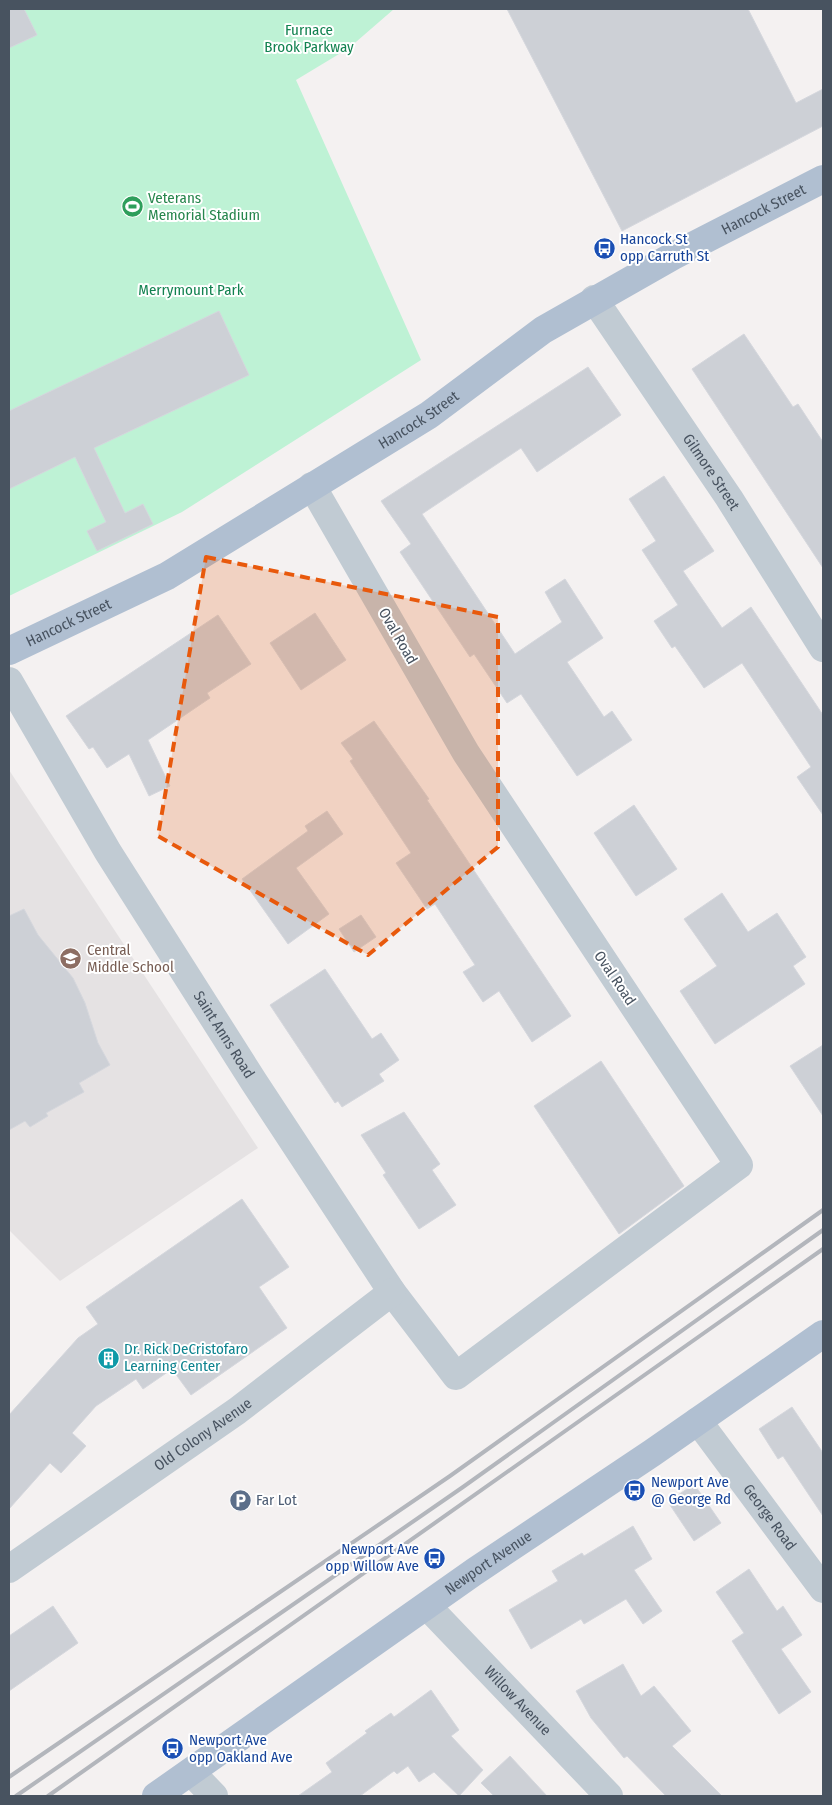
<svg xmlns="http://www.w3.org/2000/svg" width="832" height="1805" font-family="'Fira Sans Condensed',sans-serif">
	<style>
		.education { fill: #e5e2e3 }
		.green { fill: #bef2d5 }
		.building { fill: #cdd0d6; stroke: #d5d7dd }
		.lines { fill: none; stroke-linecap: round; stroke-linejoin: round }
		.minor { stroke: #c1cbd3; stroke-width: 28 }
		.major { stroke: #b0bfd1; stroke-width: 28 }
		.rail { stroke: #b3b6bc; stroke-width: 4 }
		.marked { fill: #e8590c; fill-opacity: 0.2; stroke: #e8590c; stroke-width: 4; stroke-dasharray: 10 6; stroke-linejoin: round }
		.labels { text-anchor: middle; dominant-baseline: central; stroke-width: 4; stroke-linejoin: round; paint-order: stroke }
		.park-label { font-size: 15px; fill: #128250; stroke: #fff }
		.leisure-label { font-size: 15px; fill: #27864d; stroke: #fff; text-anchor: start }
		.street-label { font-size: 15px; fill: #485360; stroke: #fff }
		.transit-label { font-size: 15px; fill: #164399; stroke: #fff; text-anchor: start }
		.education-label { font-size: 15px; fill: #785e54; stroke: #fff; text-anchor: start }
		.culture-label { font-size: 15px; fill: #0d838f; stroke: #fff; text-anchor: start }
		.service-label { font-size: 15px; fill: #4e5e75; stroke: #fff; text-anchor: start }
	</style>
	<rect width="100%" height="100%" fill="#f4f1f1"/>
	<path class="education" d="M9 770 258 1148 60 1281 9 1230Z"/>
	<path class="green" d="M9 9H394L349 48 296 80 421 360 182 512 9 596Z"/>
	<path class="building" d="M9 9H24L37 35 9 48Z
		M507 9H748L796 103 823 89V126L622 231Z
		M219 311 249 375 94 448 125 513 143 504 153 524 97 551 87 531 106 522 75 457 9 489V411Z
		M744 334 793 407 798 404 823 442V568L692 369Z
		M588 367 621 415 537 472 521 448 422 514 515 654 562 622 545 592 565 579 603 638 567 662 604 717 612 711 632 740 577 776 521 694 507 703 474 654 470 657 400 552 411 544 381 501Z
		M664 476 714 551 683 571 722 628 751 607 823 715V815L797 777 811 767 742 663 704 688 675 646 672 648 654 621 678 605 642 550 656 541 629 499Z
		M315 613 346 660 301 690 270 643Z
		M218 615 251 664 207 693 210 698 148 740 170 786 149 796 129 754 107 768 93 747 89 749 66 716Z
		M374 721 429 799 427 800 571 1016 532 1042 499 991 483 1002 463 972 475 965 435 904 427 909 396 863 411 853 350 761 353 759 341 743Z
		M634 805 677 869 636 896 594 833Z
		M327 811 343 834 296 868 329 914 288 944 242 879 308 831 305 826Z
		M722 893 748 932 777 913 806 957 793 966 805 984 715 1044 680 991 717 966 684 919Z
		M24 909 38 935 73 978 85 1003 98 1043 110 1065 79 1083 84 1092 46 1113 48 1116 30 1127 25 1121 9 1130V916Z
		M361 915 376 937 354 952 339 929Z
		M325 969 372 1039 381 1033 399 1060 379 1074 384 1081 342 1107 338 1101 335 1103 270 1005Z
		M823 1045V1116L790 1066Z
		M601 1061 684 1186 619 1234 534 1106Z
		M404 1112 440 1164 432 1170 456 1205 419 1229 383 1175 386 1173 361 1135Z
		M242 1199 289 1267 259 1287 287 1328 191 1395 172 1369 143 1389 136 1379 96 1406 72 1433 86 1446 61 1473 50 1463 9 1509V1415L78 1338 98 1324 86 1307Z
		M792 1407 823 1453V1516L783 1456 778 1459 759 1429Z
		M694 1484 721 1523 694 1541 668 1502Z
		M633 1526 652 1559 634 1570 662 1611 643 1624 626 1599 584 1624 581 1619 531 1649 509 1610 558 1581 552 1571 582 1553 584 1556Z
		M749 1569 777 1611 783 1606 802 1635 781 1649 811 1692 779 1714 732 1641 744 1633 716 1592Z
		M53 1606 78 1643 9 1691V1636Z
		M623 1664 641 1696 654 1686 691 1731 672 1746 722 1796H666L627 1756 624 1758 591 1718 576 1691Z
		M431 1690 459 1730 451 1736 483 1770 459 1796 434 1772 419 1782 408 1766 397 1774 394 1771 360 1796H298L332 1772 326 1763 367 1733 365 1731 391 1713 394 1717Z
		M510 1756 547 1796H494L481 1783Z"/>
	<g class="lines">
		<g class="minor">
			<path id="s1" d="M594 299 729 498 823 648"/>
			<path id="s2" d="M9 681 108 852 254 1082 392 1292 456 1376 739 1165 466 753 312 486"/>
			<path id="s3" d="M698 1421 823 1589"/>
			<path id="s4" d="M9 1569 237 1411 392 1292"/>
			<path id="s5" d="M427 1606 609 1796"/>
			<path d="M191 1772 214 1796"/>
		</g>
		<g class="major">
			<path id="s6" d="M9 651 167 576 429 415 543 330 673 256 823 179"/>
			<path id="s7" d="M156 1796 474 1572 652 1453 823 1334"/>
		</g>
		<path class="rail" d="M9 1777 450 1476 823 1210
			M16 1796 463 1487 823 1230
			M48 1796 823 1249"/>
	</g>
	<path class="marked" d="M206 557 498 617V847L368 955 158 836Z"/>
	<defs>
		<symbol id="stadium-disc" viewBox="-11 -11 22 22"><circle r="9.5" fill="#2e9e5b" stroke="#fff"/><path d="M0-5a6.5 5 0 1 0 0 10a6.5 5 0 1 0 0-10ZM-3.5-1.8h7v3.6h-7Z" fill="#fff"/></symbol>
		<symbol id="bus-disc" viewBox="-11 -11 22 22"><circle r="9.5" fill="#1a4fb4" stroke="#fff"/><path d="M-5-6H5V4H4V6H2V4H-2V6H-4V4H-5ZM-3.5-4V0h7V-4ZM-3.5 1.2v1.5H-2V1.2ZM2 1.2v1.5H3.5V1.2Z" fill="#fff"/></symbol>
		<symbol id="school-disc" viewBox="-11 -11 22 22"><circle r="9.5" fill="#8d6e63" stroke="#fff"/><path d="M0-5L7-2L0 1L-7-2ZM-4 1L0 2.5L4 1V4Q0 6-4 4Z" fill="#fff"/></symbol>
		<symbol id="building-disc" viewBox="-11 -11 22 22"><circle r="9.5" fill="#0f9aa8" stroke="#fff"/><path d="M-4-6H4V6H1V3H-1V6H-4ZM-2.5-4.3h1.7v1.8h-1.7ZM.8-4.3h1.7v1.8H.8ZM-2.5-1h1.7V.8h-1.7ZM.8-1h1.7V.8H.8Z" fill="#fff"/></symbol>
		<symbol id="parking-disc" viewBox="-11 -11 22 22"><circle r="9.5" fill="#5c6f8a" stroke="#fff"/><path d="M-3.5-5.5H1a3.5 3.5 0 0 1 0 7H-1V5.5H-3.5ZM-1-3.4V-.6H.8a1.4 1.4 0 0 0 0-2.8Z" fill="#fff"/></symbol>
	</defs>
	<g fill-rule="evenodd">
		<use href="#stadium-disc" x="120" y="194" width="25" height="25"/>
		<use href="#bus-disc" x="592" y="236" width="25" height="25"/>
		<use href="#school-disc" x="58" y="946" width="25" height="25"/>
		<use href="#building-disc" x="96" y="1346" width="25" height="25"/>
		<use href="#bus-disc" x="622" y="1478" width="25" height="25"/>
		<use href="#parking-disc" x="228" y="1488" width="25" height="25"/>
		<use href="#bus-disc" x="422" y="1546" width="25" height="25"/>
		<use href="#bus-disc" x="160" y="1736" width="25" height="25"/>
	</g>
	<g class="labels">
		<g class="park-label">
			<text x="309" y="30">Furnace<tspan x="309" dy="17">Brook Parkway</tspan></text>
			<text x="191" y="290">Merrymount Park</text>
		</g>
		<g class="leisure-label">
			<text x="148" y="198">Veterans<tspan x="148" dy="17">Memorial Stadium</tspan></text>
		</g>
		<g class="street-label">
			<text stroke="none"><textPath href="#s6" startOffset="876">Hancock Street</textPath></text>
			<text stroke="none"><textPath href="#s6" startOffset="471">Hancock Street</textPath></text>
			<text stroke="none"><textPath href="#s1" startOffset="209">Gilmore Street</textPath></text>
			<text stroke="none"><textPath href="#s6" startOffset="66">Hancock Street</textPath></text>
			<text transform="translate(398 636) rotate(60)">Oval Road</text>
			<text transform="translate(615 978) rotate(56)">Oval Road</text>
			<text stroke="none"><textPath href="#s2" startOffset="414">Saint Anns Road</textPath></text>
			<text stroke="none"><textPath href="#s4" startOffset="236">Old Colony Avenue</textPath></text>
			<text stroke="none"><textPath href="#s3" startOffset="120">George Road</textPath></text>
			<text stroke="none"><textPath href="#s7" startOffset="406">Newport Avenue</textPath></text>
			<text stroke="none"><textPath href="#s5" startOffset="131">Willow Avenue</textPath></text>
		</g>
		<g class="transit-label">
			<text x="620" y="239">Hancock St<tspan x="620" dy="17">opp Carruth St</tspan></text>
			<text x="651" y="1482">Newport Ave<tspan x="651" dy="17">@ George Rd</tspan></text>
			<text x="419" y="1549" text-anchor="end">Newport Ave<tspan x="419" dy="17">opp Willow Ave</tspan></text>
			<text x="189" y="1740">Newport Ave<tspan x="189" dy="17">opp Oakland Ave</tspan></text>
		</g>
		<g class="education-label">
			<text x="87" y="950">Central<tspan x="87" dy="17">Middle School</tspan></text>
		</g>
		<g class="culture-label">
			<text x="124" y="1349">Dr. Rick DeCristofaro<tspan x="124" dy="17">Learning Center</tspan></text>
		</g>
		<g class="service-label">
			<text x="256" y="1500">Far Lot</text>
		</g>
	</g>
	<rect width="832" height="1805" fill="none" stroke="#485360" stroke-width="20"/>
</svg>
